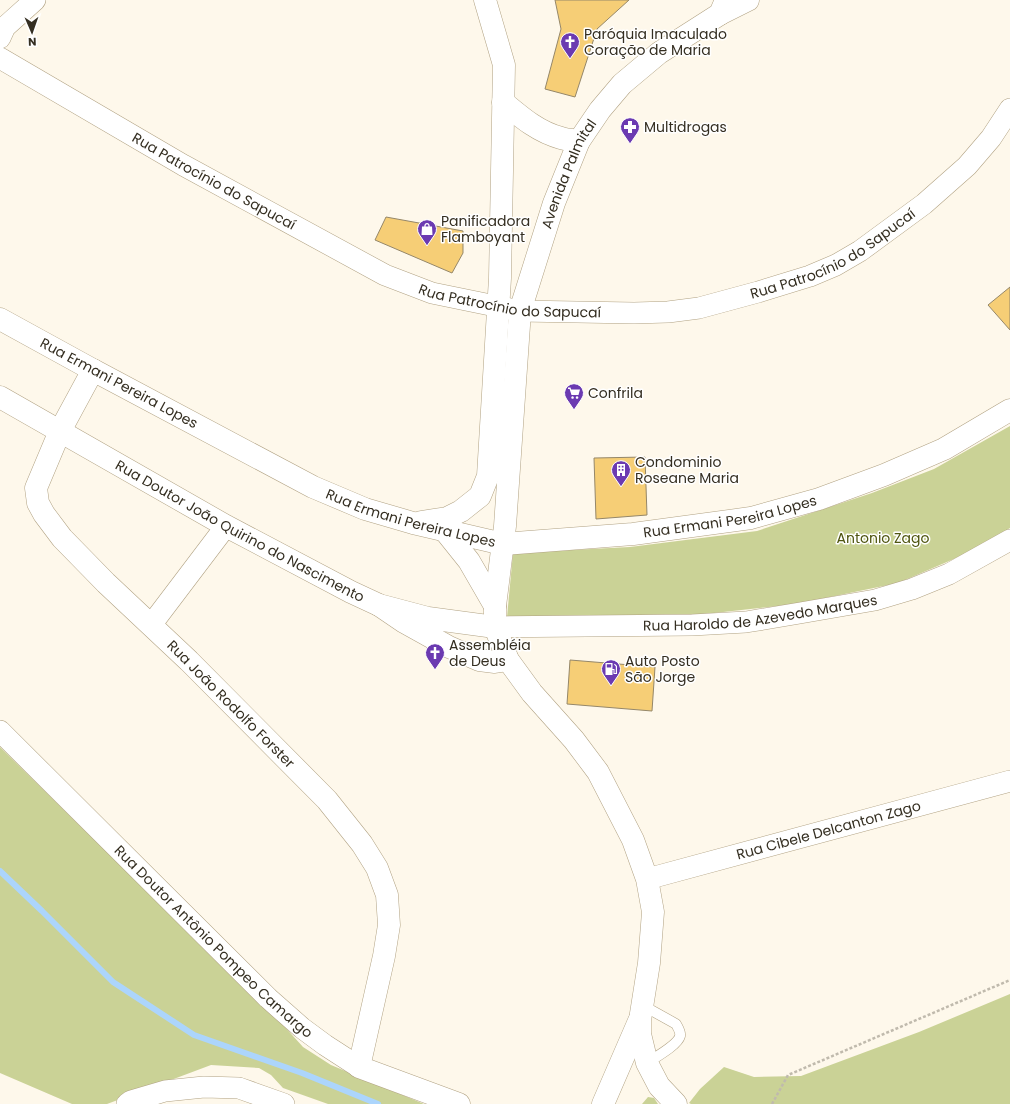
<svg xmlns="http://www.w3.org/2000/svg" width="1010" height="1104" font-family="Poppins,sans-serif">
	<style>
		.green { fill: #cad296 }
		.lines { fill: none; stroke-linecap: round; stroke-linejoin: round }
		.stream { stroke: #acd5fc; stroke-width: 6 }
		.building { fill: #f6ce76; stroke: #958769 }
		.service-casing { stroke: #b1a283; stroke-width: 11 }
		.minor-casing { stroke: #b1a283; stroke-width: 22 }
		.tertiary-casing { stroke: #b1a283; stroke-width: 23 }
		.primary-casing { stroke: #b1a283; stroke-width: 23 }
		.path { stroke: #c0baad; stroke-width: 2.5; stroke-dasharray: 3 2; stroke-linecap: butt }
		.service { stroke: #fff; stroke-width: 10 }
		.minor { stroke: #fff; stroke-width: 21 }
		.tertiary { stroke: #fff; stroke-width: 22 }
		.primary { stroke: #fff; stroke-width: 22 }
		.labels { text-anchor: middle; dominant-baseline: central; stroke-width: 3; stroke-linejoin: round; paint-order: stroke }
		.poi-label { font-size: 14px; fill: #342e21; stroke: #fff; text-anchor: start }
		.street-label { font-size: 14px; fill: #342e21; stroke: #fff }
		.park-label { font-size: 14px; fill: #4f5510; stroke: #fff }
	</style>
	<rect width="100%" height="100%" fill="#fef8eb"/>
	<path class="green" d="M1010 426V528L970 552 898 583 796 604 705 614 507 617 513 553 630 547 757 531 872 493 934 469Z
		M0 747 284 1026 303 1047 331 1065 424 1104H328L283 1088 271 1075 259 1068 211 1065 107 1104H72L0 1073Z
		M1010 994V1104H691L689 1103 700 1089 724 1067 754 1077 801 1076 919 1032Z
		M648 1097 654 1098 658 1104H642Z"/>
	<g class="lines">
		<path class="stream" d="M0 871 42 911 113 982 194 1035 302 1073 378 1104"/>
	</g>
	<path class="building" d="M555 0H629L597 29 575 97 545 89 561 29Z
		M386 217 463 231V253L452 273 375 240Z
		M1010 287V330L988 305Z
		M645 457 647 515 596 519 594 458Z
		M570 660 655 667 652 711 567 704Z"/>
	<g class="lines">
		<defs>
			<path id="service" d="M642 1005 676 1024C678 1028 681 1032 680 1036 678 1045 654 1058 647 1063"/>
			<g id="minor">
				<path d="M0 38 5 27 35 0"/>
				<path id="s1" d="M0 58 183 165 385 275 432 293 520 311 634 313 668 312 699 308 758 292 810 276 836 265 860 251 924 204 967 166 991 138 1010 109"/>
				<path d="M151 625 226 526"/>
				<path id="s2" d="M495 627 692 625 746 622 800 613 875 600 912 589 949 574 1010 540"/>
				<path id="s3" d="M0 731 268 998 302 1028 325 1045 359 1067"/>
				<path id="s4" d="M647 879 1010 781"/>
				<path d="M127 1104 131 1101 165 1091 204 1087 239 1088 284 1104"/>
			</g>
			<g id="tertiary">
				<path d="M720 14 748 0"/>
				<path d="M0 319 93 370"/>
				<path id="s5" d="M0 397 226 526 351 592 379 605 428 618 495 627"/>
				<path id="s6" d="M503 544 633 534 751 518 819 499 884 475 944 449 1010 410"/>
			</g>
			<g id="primary">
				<path d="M503 102C521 117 538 132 561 138 567 140 573 140 579 141"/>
				<path d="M421 522 447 518 461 511 480 496 488 476 500 278 504 65 485 0"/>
				<path d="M445 531 469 561 495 606"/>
				<path d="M379 605 404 622 449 647 479 660 495 662 508 660"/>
				<path id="s7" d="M459 1104 359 1067 384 956 389 925 387 895 377 868 362 844 327 800 189 661 106 583 62 538 44 514 38 503 36 488 60 431 93 370 313 487 365 509 413 523 503 544"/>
				<path d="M603 1104 639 1021"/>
				<path id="s8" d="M676 1104 659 1086 647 1063 640 1034V1020L649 963 653 912 647 879 633 840 598 772 574 740 532 693 508 660 495 627V606L505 526 520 311 554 203 579 141 600 110 622 84 659 53 720 14 726 0"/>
			</g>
		</defs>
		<use href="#service" class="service-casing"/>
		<use href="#minor" class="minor-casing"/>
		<use href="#tertiary" class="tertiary-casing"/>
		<use href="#primary" class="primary-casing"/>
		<path class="path" d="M772 1104 788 1075 1010 980"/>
		<use href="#service" class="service"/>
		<use href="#minor" class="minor"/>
		<use href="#tertiary" class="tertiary"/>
		<use href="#primary" class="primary"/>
	</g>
	<defs>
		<symbol id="church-pin" viewBox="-11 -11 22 30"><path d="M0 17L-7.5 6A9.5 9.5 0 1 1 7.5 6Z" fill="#6b3ab1" stroke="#fff"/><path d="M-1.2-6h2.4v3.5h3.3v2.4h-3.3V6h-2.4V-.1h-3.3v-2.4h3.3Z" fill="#fff"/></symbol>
		<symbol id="pharmacy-pin" viewBox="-11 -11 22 30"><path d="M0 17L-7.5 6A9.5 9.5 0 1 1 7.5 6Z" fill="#6b3ab1" stroke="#fff"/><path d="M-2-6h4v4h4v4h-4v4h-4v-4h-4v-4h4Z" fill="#fff"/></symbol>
		<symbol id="shop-pin" viewBox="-11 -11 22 30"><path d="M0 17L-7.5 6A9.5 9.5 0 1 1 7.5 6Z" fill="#6b3ab1" stroke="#fff"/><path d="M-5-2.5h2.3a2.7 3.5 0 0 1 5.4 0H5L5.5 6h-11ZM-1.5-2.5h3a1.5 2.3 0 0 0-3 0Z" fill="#fff"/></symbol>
		<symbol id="supermarket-pin" viewBox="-11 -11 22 30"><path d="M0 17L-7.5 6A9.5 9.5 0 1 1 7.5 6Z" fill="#6b3ab1" stroke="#fff"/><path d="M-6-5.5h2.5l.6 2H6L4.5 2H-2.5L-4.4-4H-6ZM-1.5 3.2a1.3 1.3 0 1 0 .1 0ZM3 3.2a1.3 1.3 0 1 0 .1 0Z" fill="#fff"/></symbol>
		<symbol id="building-pin" viewBox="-11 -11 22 30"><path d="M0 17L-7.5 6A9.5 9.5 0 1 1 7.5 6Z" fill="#6b3ab1" stroke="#fff"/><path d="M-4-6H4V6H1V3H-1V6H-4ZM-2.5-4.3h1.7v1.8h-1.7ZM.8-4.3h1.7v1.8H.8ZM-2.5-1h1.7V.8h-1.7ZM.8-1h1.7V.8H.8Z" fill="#fff"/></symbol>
		<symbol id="fuel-pin" viewBox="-11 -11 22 30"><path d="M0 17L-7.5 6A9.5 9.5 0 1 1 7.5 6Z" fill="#6b3ab1" stroke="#fff"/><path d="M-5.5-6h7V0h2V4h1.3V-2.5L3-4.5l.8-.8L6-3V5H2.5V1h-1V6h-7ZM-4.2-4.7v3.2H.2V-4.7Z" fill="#fff"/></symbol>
	</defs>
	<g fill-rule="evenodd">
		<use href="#church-pin" x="559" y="31" width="22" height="30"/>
		<use href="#pharmacy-pin" x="619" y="116" width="22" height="30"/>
		<use href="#shop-pin" x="416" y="218" width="22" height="30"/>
		<use href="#supermarket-pin" x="563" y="382" width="22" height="30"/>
		<use href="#building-pin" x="610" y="459" width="22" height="30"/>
		<use href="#church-pin" x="424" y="642" width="22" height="30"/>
		<use href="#fuel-pin" x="600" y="658" width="22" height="30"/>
	</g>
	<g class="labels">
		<g class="poi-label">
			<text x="584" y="34">Paróquia Imaculado<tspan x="584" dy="16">Coração de Maria</tspan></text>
			<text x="644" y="127">Multidrogas</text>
			<text x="441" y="221">Panificadora<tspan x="441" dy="16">Flamboyant</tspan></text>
			<text x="588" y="393">Confrila</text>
			<text x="635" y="462">Condominio<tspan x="635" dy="16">Roseane Maria</tspan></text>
			<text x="449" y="645">Assembléia<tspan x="449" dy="16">de Deus</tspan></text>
			<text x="625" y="661">Auto Posto<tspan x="625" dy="16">São Jorge</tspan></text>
		</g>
		<g class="street-label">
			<text stroke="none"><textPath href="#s8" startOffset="997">Avenida Palmital</textPath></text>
			<text stroke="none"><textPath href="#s1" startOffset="247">Rua Patrocínio do Sapucaí</textPath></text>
			<text stroke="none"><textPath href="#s1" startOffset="907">Rua Patrocínio do Sapucaí</textPath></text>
			<text stroke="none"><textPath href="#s1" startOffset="571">Rua Patrocínio do Sapucaí</textPath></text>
			<text transform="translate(119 383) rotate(28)">Rua Ermani Pereira Lopes</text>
			<text stroke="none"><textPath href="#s6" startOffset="229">Rua Ermani Pereira Lopes</textPath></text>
			<text stroke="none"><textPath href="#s7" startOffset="1309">Rua Ermani Pereira Lopes</textPath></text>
			<text stroke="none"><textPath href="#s5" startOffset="275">Rua Doutor João Quirino do Nascimento</textPath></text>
			<text stroke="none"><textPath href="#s2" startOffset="266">Rua Haroldo de Azevedo Marques</textPath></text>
			<text transform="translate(231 704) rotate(45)">Rua João Rodolfo Forster</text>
			<text stroke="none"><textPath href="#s4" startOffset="188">Rua Cibele Delcanton Zago</textPath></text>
			<text stroke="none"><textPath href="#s3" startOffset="300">Rua Doutor Antônio Pompeo Camargo</textPath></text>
		</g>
		<g class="park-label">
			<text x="883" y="538">Antonio Zago</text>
		</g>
	</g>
	<g transform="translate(32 32) rotate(178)" stroke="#ffffff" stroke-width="3" paint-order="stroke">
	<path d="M0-3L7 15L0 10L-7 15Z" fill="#342e21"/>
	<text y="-6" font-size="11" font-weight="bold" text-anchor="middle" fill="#342e21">N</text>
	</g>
</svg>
